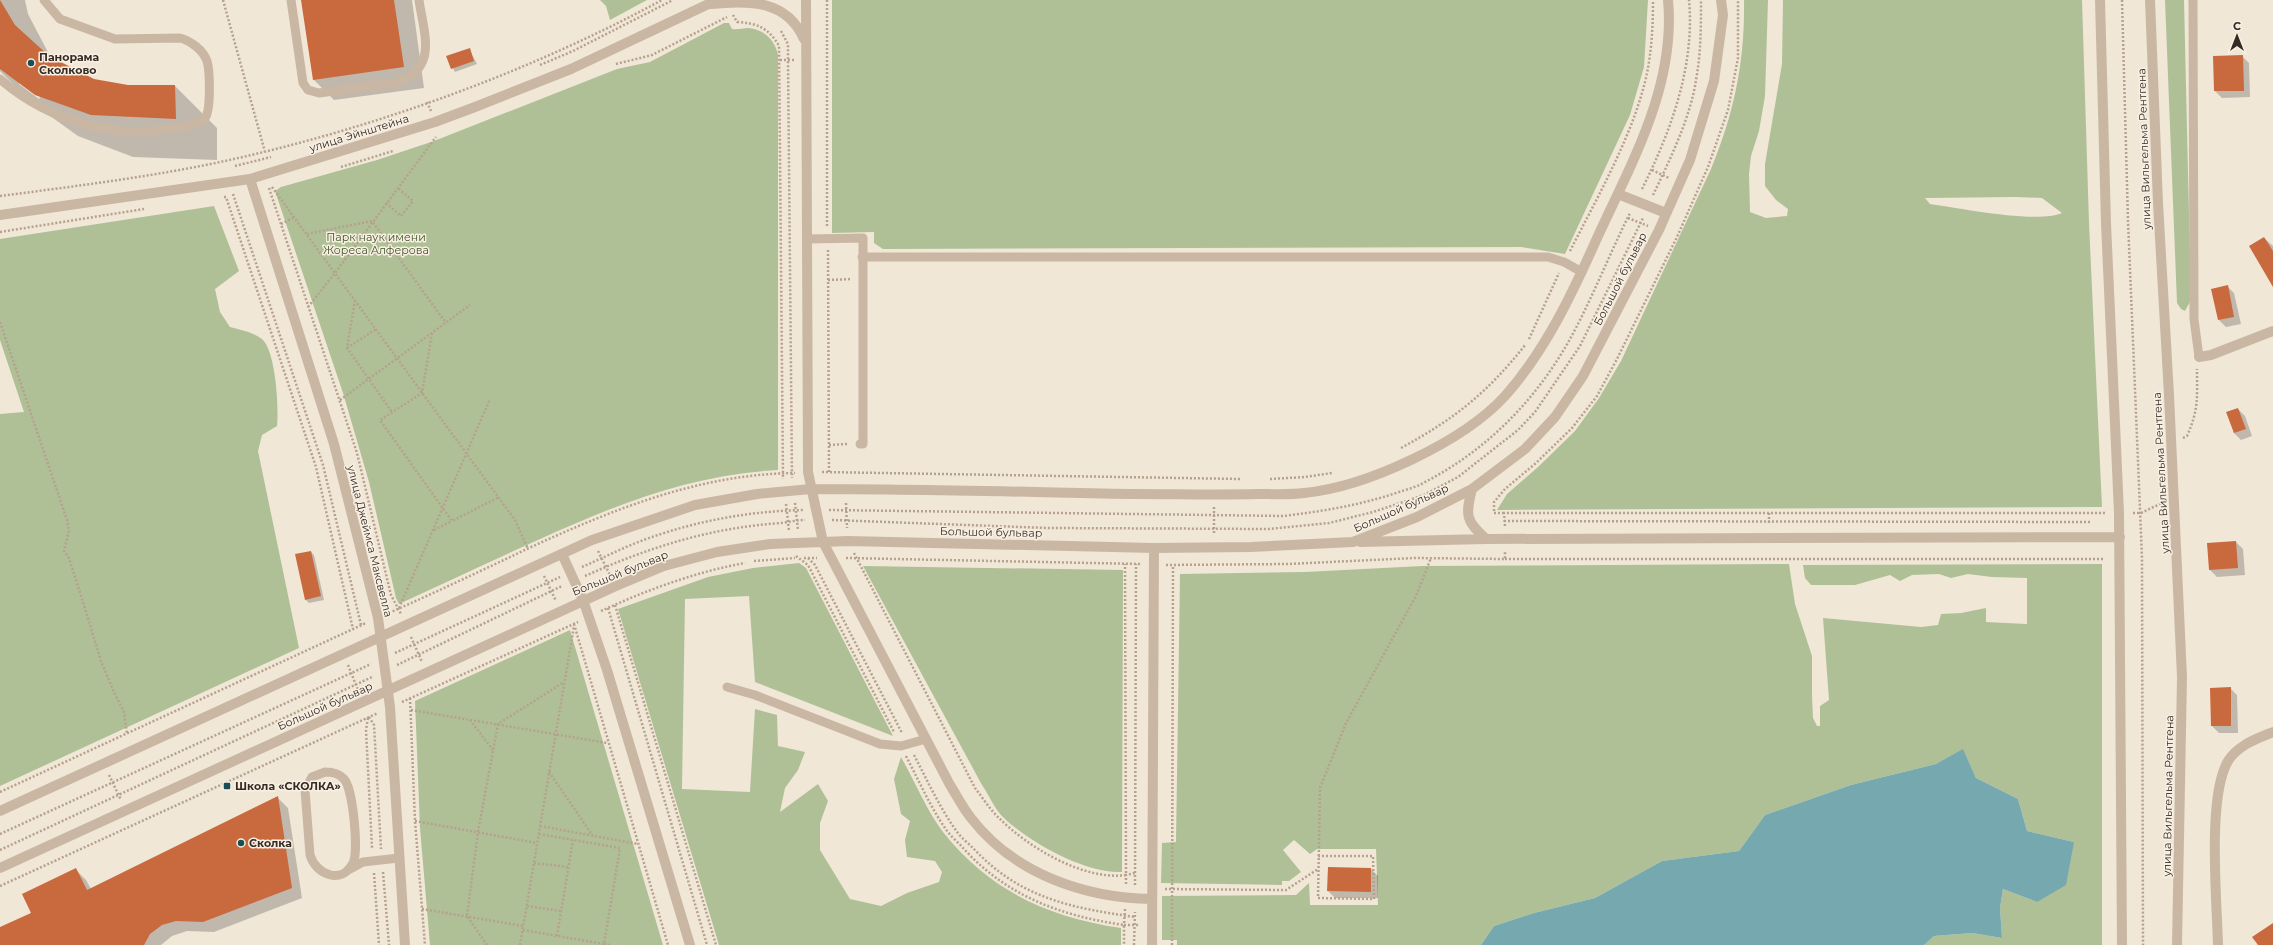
<svg xmlns="http://www.w3.org/2000/svg" width="2273" height="945" font-family="Montserrat,sans-serif">
	<style>
		.green { fill: #afc097; fill-rule: evenodd }
		.water { fill: #75a8af }
		.shadow { fill: #0003; fill-rule: evenodd }
		.building { fill: #c9693e }
		.lines { fill: none; stroke-linecap: round; stroke-linejoin: round }
		.path { stroke: #b5a18d; stroke-width: 2.5; stroke-dasharray: 2 2; stroke-linecap: butt }
		.service { stroke: #c9b7a3; stroke-width: 9 }
		.minor { stroke: #c9b7a3; stroke-width: 10 }
		.poi-dot { fill: #1a4e56; stroke: #f9f0e3; stroke-width: 1.5 }
		.labels { text-anchor: middle; dominant-baseline: central; stroke-width: 3; stroke-linejoin: round; paint-order: stroke }
		.poi-label { font-size: 11px; font-weight: bold; fill: #342b25; stroke: #f9f0e3; text-anchor: start }
		.street-label { font-size: 11px; fill: #342b25; stroke: #f9f0e3 }
		.park-label { font-size: 11px; fill: #405329; stroke: #f9f0e3 }
	</style>
	<rect width="100%" height="100%" fill="#f1e7d7"/>
	<path class="green" d="M600 0H647L610 20 606 6Z
		M832 0H1648L1644 67 1630 115 1565 254 1521 247 883 249 874 243V232L832 233Z
		M1744 0H1768L1765 96 1759 131 1751 156 1749 174 1750 212 1766 218 1787 216 1788 209 1776 200 1765 186V164L1782 64 1783 0H2082L2089 223 2102 507 1497 510 1507 494 1538 467 1575 431 1599 398 1621 361 1711 169C1734 113 1745 62 1744 0ZM2016 197 2042 198 2062 213C2036 224 1960 208 1930 204L1925 198Z
		M2165 0H2184L2191 300 2185 311 2181 309 2177 303Z
		M724 23H729L732 29C738 30 743 28 748 28 764 29 775 40 778 55V470C692 474 615 505 538 540 491 561 445 583 399 604L396 598 369 482 343 393 275 191 281 187 377 160 434 141 617 69 650 62Z
		M214 206 239 271 215 289 220 312 230 327C241 330 253 332 262 339 276 351 279 409 277 426L262 435 258 451 299 648 0 786V414L24 412 0 340V239Z
		M799 563 806 568 893 736 755 682 749 596 685 599 682 789 750 792 755 709 777 715 778 746 805 752 798 770 785 788 780 812 818 784 828 801 820 823V850L850 899 881 906 907 893 939 882 942 872 935 861 907 857 905 840 910 821 901 814 894 779 901 757C914 780 927 811 943 832 990 891 1048 917 1121 928V945H719L618 609 708 577 753 568Z
		M1789 564 1795 604 1812 656V696L1813 718 1817 726H1820V706L1829 700 1823 618 1921 627 1938 625 1941 614 1961 613 1986 608V622L2027 624V578L1992 577 1968 574 1951 578 1939 574 1912 575 1900 581 1890 575 1855 585H1811L1805 578 1803 565 2102 564V945H1924L1934 936 1972 933 2002 938 2000 908 2003 889 2037 902 2074 842 2027 831 2018 799 1976 778 1963 750 1936 764 1851 785 1765 815 1739 851 1662 861 1595 898 1534 913 1494 926 1481 945H1177V940H1162V896L1296 895 1309 883 1310 905H1378L1376 849H1317L1310 854 1294 840 1283 850 1301 872 1289 881H1282V885L1161 883 1162 843 1176 842 1180 574 1305 572 1422 566Z
		M863 566 1123 570 1122 872C1086 874 1030 843 1004 818 995 810 989 795 982 785Z
		M570 630 663 945H430L420 828 415 701Z"/>
	<path class="water" d="M1963 749 1976 778 2018 799 2027 831 2074 842 2066 885 2037 902 2003 889 2000 908 2002 938 1972 933 1934 936 1924 945H1481L1494 926 1534 913 1595 898 1662 861 1739 851 1765 815 1851 785 1936 764Z"/>
	<path class="shadow" d="M0 0H25L28 14 51 58 94 80 128 86H175L217 128V160L133 157 78 136 32 103 0 71ZM19 82 40 97 39 99 19 84Z
		M302 0H412L424 88 334 100 314 80Z
		M469 49 477 64 455 72 447 57Z
		M2242 56 2249 63 2250 97 2222 98 2215 91Z
		M2264 238 2273 246V285Z
		M2227 286 2234 293 2241 324 2226 327 2219 320 2212 290Z
		M2238 409 2245 416 2252 436 2241 440 2234 433 2227 413Z
		M2236 542 2243 549 2245 575 2217 577 2210 570Z
		M311 552 314 555 324 600 309 603 306 600Z
		M2230 688 2237 695 2238 733H2219L2212 726Z
		M277 797 288 808 302 898 214 932 187 931 172 936 161 945H0V928L32 913 76 870 86 880 91 889Z
		M1371 869 1378 876V898H1335L1328 891Z"/>
	<path class="building" d="M0 0 15 25 49 56 94 79 128 85H175L176 119 91 115 35 95 0 69Z
		M301 0H394L404 67 313 80Z
		M470 48 474 61 451 69 446 56Z
		M2243 55 2244 91H2214L2213 56Z
		M2264 237 2273 251V287L2249 246Z
		M2228 285 2234 317 2218 320 2211 289Z
		M2238 408 2246 429 2234 433 2226 412Z
		M2236 541 2238 568 2209 570 2207 543Z
		M311 551 321 596 305 600 295 554Z
		M2231 687V726H2211L2210 688Z
		M278 796 292 888 203 922 176 921 162 925 150 934 144 945H0V927L31 913 22 894 76 868 87 890Z
		M1328 867 1371 868V892L1327 891Z
		M2273 923V945H2258L2252 937Z"/>
	<g class="lines">
		<path class="path" d="M223 0 265 152
			M827 0V227
			M2122 0 2128 221 2142 558 2143 945
			M733 15 737 22C757 23 769 28 779 46L783 479
			M781 31 788 44V60L792 478
			M780 60H794
			M616 64 652 55 727 17
			M540 65 573 51 673 0
			M427 102 431 111
			M235 166 271 157
			M341 167 393 151
			M1652 170 1669 178
			M272 187 515 520 528 549
			M269 188 357 453 391 595 401 614
			M1642 189C1671 131 1695 66 1689 0
			M233 194 323 465 361 625
			M1653 195C1669 162 1691 116 1696 80 1701 53 1701 27 1701 0
			M0 196C77 186 158 176 234 159 380 126 531 71 662 0
			M224 197H226L316 467 353 629
			M386 203 401 216 413 201 398 188
			M1628 218 1648 226
			M281 224 295 217
			M0 232 144 209
			M307 234 372 221 446 323
			M828 250 829 472
			M1570 251C1598 196 1637 128 1648 68 1652 45 1653 23 1653 0
			M828 280 851 279
			M355 300 347 348 392 412
			M308 307 335 273 436 137
			M0 322 67 520 69 531 64 551 69 558 83 602 101 661 114 692 124 712 127 734
			M432 333 422 393 380 420 452 521 499 497
			M1529 339 1559 273
			M347 348 376 329
			M340 400 470 305
			M2183 438 2187 436C2199 409 2197 397 2197 369
			M829 445 847 444
			M1401 448C1456 418 1487 393 1526 344
			M822 472 1241 479
			M1270 479 1305 477 1332 473
			M795 503 798 530
			M846 503 847 528
			M786 504 789 531
			M1214 507V534
			M829 510 1284 516C1324 511 1361 505 1399 492 1408 489 1417 487 1425 482 1487 450 1536 400 1570 339 1592 299 1609 255 1630 213
			M1504 513H1494V502L1505 489 1536 463 1572 428 1597 396 1617 359 1677 237 1708 167 1728 110 1738 58V0
			M1769 513V523
			M2133 513H2141L2162 503
			M832 520 1048 528 1269 529 1329 523 1373 512 1424 495 1458 477 1518 430 1535 412 1580 346 1643 218
			M1504 521 2090 522
			M1505 526 1504 513H2105
			M434 530 452 521
			M598 551 610 575
			M854 553 975 788C983 798 990 810 1000 819 1028 847 1084 881 1126 875L1125 564
			M796 556 808 565 894 732
			M804 558H817
			M808 558 815 565 902 733
			M846 558 1141 564
			M1505 559H2105
			M754 561 795 558
			M1166 565 1288 564 1414 558 1505 559V551
			M582 567C605 557 628 545 652 537 701 520 752 511 804 510
			M544 576 556 601
			M585 576C650 547 709 528 781 523 789 522 797 520 805 520
			M615 605 716 945
			M399 608 490 399
			M608 608 707 945
			M601 611C647 590 695 572 745 563
			M389 613C436 592 483 570 529 548 614 509 700 474 795 473
			M574 624 668 945
			M411 637 422 662
			M395 653 560 577
			M348 665 358 690
			M397 665 562 586
			M410 698 415 821 425 945
			M402 702 578 622
			M411 710 607 743
			M369 717 374 725 381 849
			M368 718 366 730 372 848
			M470 720 493 750
			M914 755C927 780 939 806 955 829 960 837 968 843 974 849 1020 898 1071 908 1135 917
			M906 756C919 781 930 806 945 828 950 836 958 842 964 849 1007 896 1061 916 1124 925V945
			M549 772 593 836
			M109 775 121 800
			M0 792 366 623
			M415 821 537 843
			M540 826 638 844
			M0 834 371 664
			M539 834 620 848 604 944 611 945
			M0 850 372 677
			M1318 856H1373L1374 899 1318 898 1320 788 1346 723 1416 596 1431 558
			M534 863 568 867
			M383 872 389 945
			M374 873 379 945
			M1126 884V875L1135 873
			M1135 885 1136 564
			M0 886 378 713
			M1165 889 1286 890 1318 869
			M527 906 561 911
			M422 909 523 926
			M1125 909 1124 925H1140
			M523 930 604 944
			M557 936 573 840
			M487 945 467 916 478 832 498 724 564 682
			M520 945 574 626
			M1134 945 1135 912
			M1172 945 1173 565"/>
		<path class="service" d="M291 0 303 83 308 90 319 93 395 83C439 69 424 35 419 0
			M2193 0 2194 319 2199 357
			M0 79C47 120 114 140 176 128 186 126 198 125 205 118 211 111 210 71 207 61 203 50 191 41 180 38L115 39 60 19 44 0
			M807 239 863 238V444H860
			M862 257H1548L1564 262 1582 272
			M727 687 755 695 880 744 901 746 926 739
			M325 772C332 772 339 773 344 779 353 788 359 852 353 863 342 885 316 875 310 855L305 790 312 777Z
			M350 869 363 862 399 858"/>
		<path class="minor" d="M806 0 808 472 823 542 950 785C957 796 963 808 971 818 1014 874 1085 898 1152 899
			M2100 0 2106 223 2119 513 2122 945
			M2150 0 2158 203 2169 395 2182 677 2177 945
			M711 4C749 0 787 0 804 39
			M250 179 334 444 378 618 390 707 405 945
			M1618 194 1666 213
			M0 215 250 179 435 122 475 107 571 69 717 0
			M2199 357 2211 355 2273 331
			M1472 489C1465 516 1466 521 1486 539
			M1360 542 1486 539 2120 537
			M562 554 583 600 607 670 690 945
			M0 811 592 540 695 505 757 494 811 489C919 489 1028 492 1136 494 1177 494 1217 495 1258 494 1273 494 1289 495 1304 493 1366 487 1463 442 1505 396 1546 350 1573 292 1598 236 1632 162 1676 85 1668 0
			M0 868 616 586 664 566 717 552 770 544 848 541 1154 548 1251 547 1353 542 1417 517 1472 489 1525 449 1555 417 1583 376 1659 230 1690 160 1714 81 1723 15 1721 0
			M1152 945 1154 548
			M2218 945C2217 901 2207 797 2228 761 2238 745 2256 739 2273 732"/>
	</g>
	<g class="poi-dot">
		<circle cx="31" cy="63" r="4"/>
		<rect x="223" y="782" width="8" height="8" rx="2"/>
		<circle cx="241" cy="843" r="4"/>
	</g>
	<g class="labels">
		<g class="poi-label">
			<text x="39" y="57">Панорама<tspan x="39" dy="13">Сколково</tspan></text>
			<text x="235" y="786">Школа «СКОЛКА»</text>
			<text x="249" y="843">Сколка</text>
		</g>
		<g class="street-label">
			<text transform="translate(359 133) rotate(-17)">улица Эйнштейна</text>
			<text transform="translate(2144 149) rotate(-92)">улица Вильгельма Рентгена</text>
			<text transform="translate(1620 279) rotate(-63)">Большой бульвар</text>
			<text transform="translate(2161 473) rotate(-93)">улица Вильгельма Рентгена</text>
			<text transform="translate(1401 508) rotate(-24)">Большой бульвар</text>
			<text transform="translate(991 532) rotate(1)">Большой бульвар</text>
			<text transform="translate(370 541) rotate(76)">улица Джеймса Максвелла</text>
			<text transform="translate(620 573) rotate(-22)">Большой бульвар</text>
			<text transform="translate(325 706) rotate(-24)">Большой бульвар</text>
			<text transform="translate(2168 796) rotate(-89)">улица Вильгельма Рентгена</text>
		</g>
		<g class="park-label">
			<text x="376" y="237">Парк наук имени<tspan x="376" dy="13">Жореса Алферова</tspan></text>
		</g>
	</g>
	<g transform="translate(2237 36)" stroke="#f9f0e3" stroke-width="3" paint-order="stroke">
	<path d="M0-3L7 15L0 10L-7 15Z" fill="#342b25"/>
	<text y="-6" font-size="11" font-weight="bold" text-anchor="middle" fill="#342b25">С</text>
	</g>
</svg>
